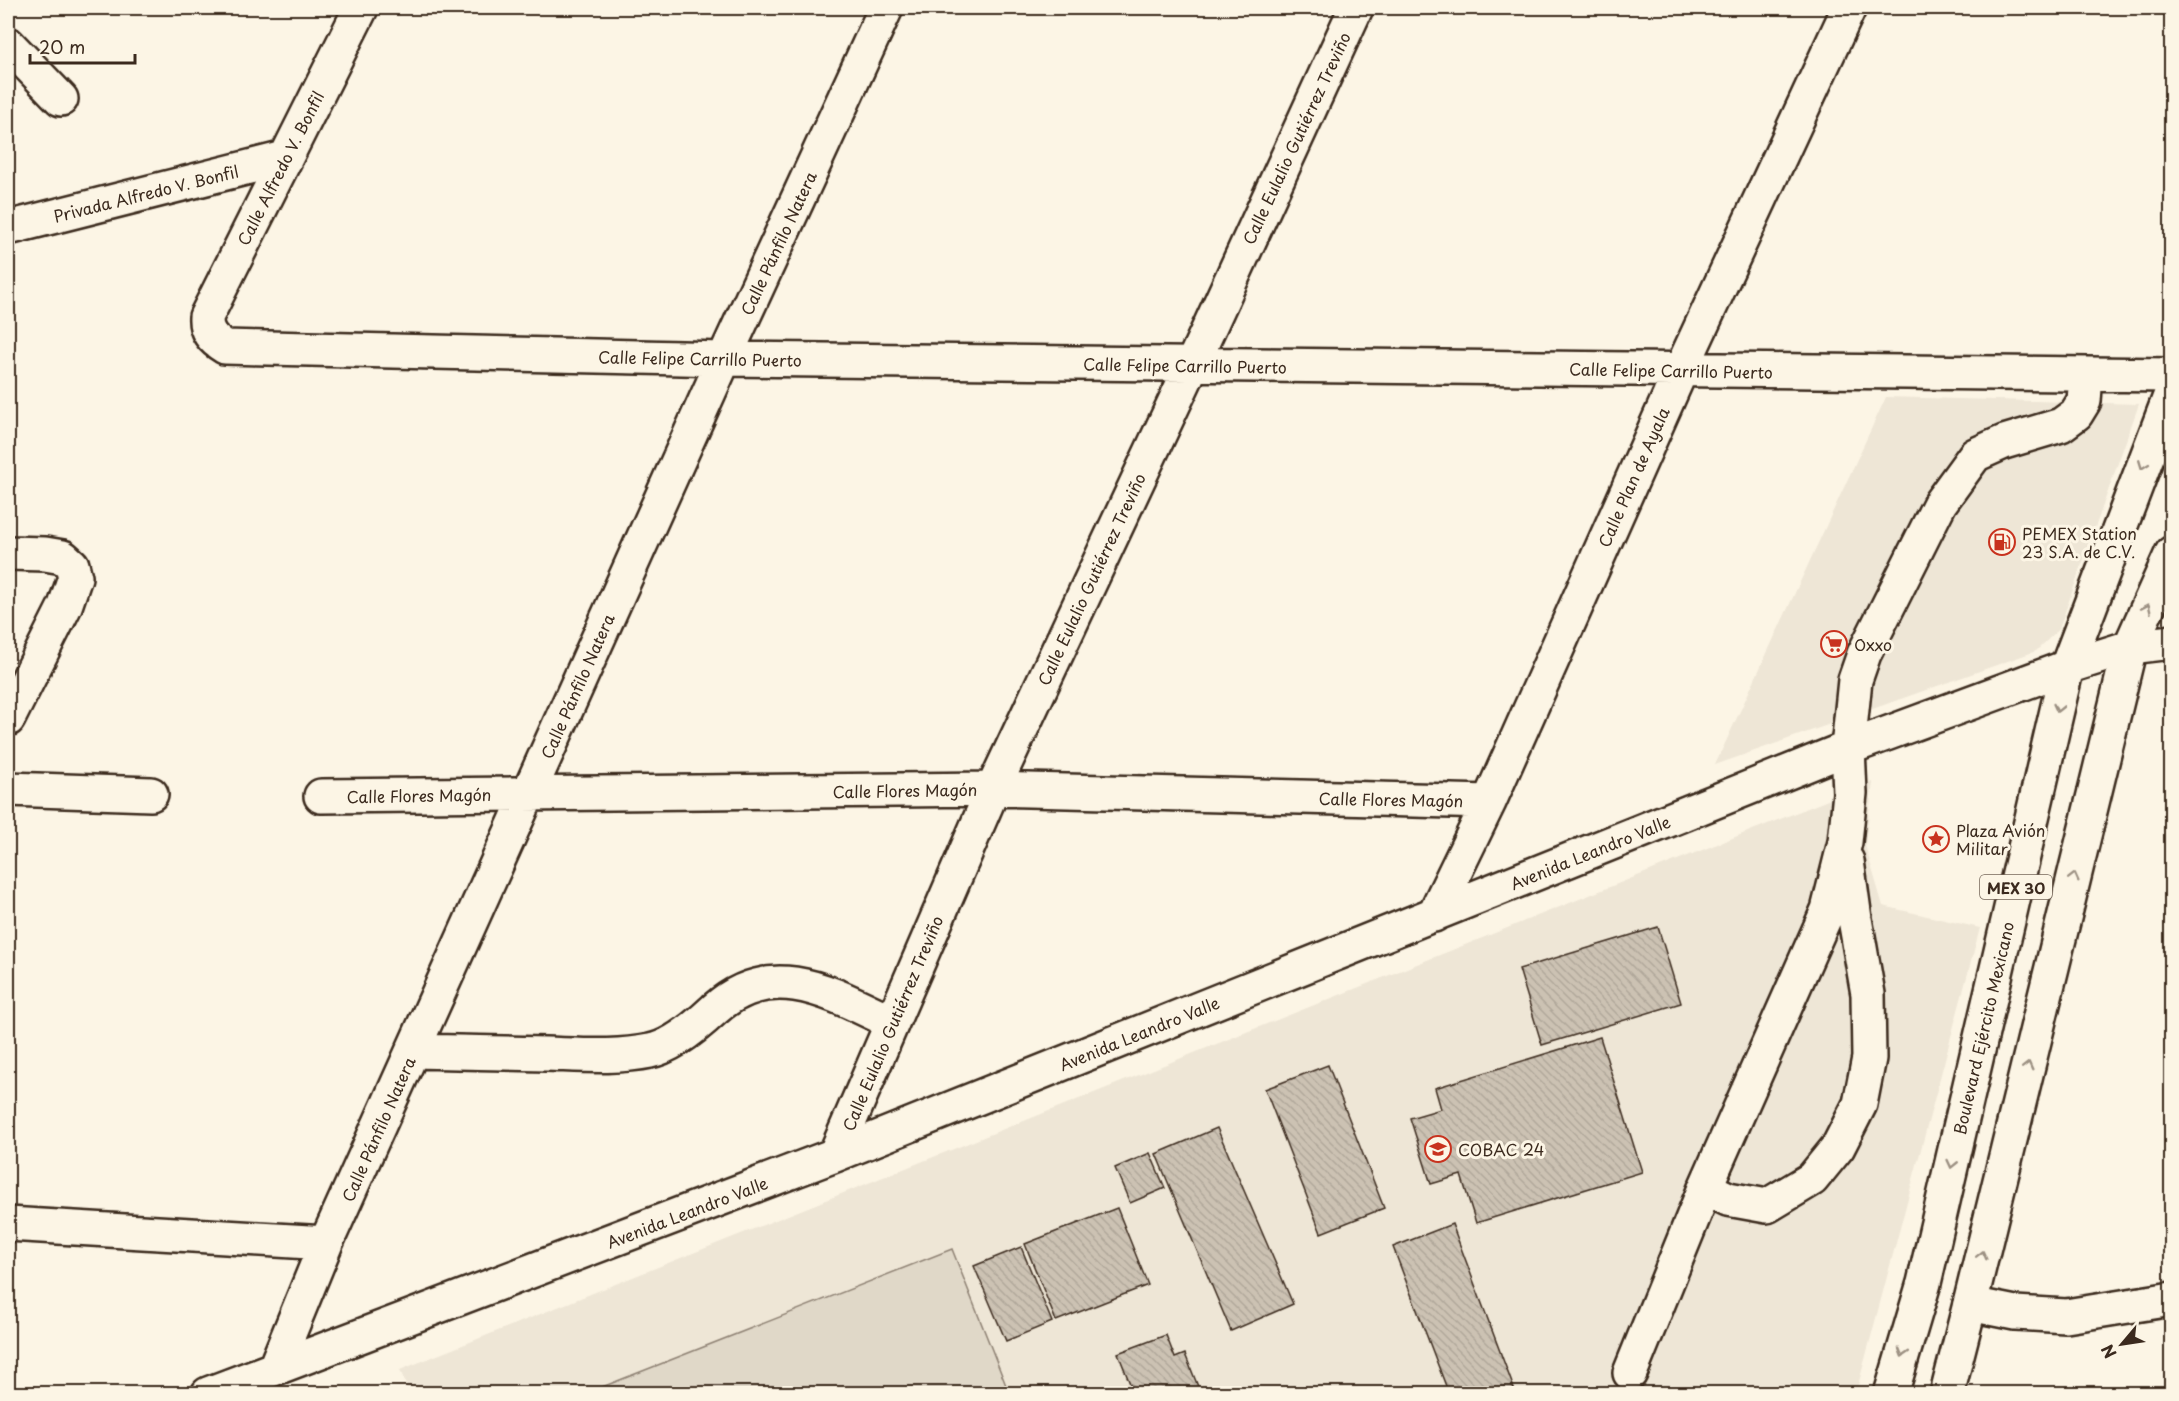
<svg xmlns="http://www.w3.org/2000/svg" width="2179" height="1401" font-family="'Playpen Sans',sans-serif">
	<style>
		.built { fill: #eee6d6 }
		.garden { fill: #e0d8c8; stroke: #8e8173; stroke-width: 1.5 }
		.building { fill: url(#building-back-hatch); stroke: #3b2a1e; stroke-width: 1.5 }
		.lines { fill: none; stroke-linecap: round; stroke-linejoin: round }
		.minor-casing { stroke: #3b2a1e; stroke-width: 38 }
		.major-casing { stroke: #3b2a1e; stroke-width: 38 }
		.minor { stroke: #fcf5e5; stroke-width: 33 }
		.major { stroke: #fcf5e5; stroke-width: 33 }
		.oneway { stroke: #9c9082 }
		.labels { text-anchor: middle; dominant-baseline: central; stroke-width: 6; stroke-linejoin: round; paint-order: stroke }
		.shield { fill: #fcf5e5; stroke: #75675a; stroke-width: 1.5 }
		.shield-label { font-size: 15px; font-weight: bold; fill: #3b2a1e }
		.street-label { font-size: 16px; fill: #3b2a1e; stroke: #fcf5e5 }
		.poi-label { font-size: 16px; fill: #3b2a1e; stroke: #fcf5e5; text-anchor: start }
	</style>
	<defs>
		<pattern id="building-back-hatch" width="6" height="6" patternUnits="userSpaceOnUse" patternTransform="scale(1.5)"><rect width="6" height="6" fill="#ccc2b3"/><path d="M-1 5l2 2M0 0l6 6M5-1l2 2" fill="none" stroke="#b0a79a"/></pattern>
	</defs>
	<rect width="100%" height="100%" fill="#fcf5e5"/>
	<filter id="ink" filterUnits="userSpaceOnUse"><feTurbulence type="fractalNoise" baseFrequency=".0167" numOctaves="2"/><feDisplacementMap in="SourceGraphic" scale="12" xChannelSelector="R" yChannelSelector="G"/><feConvolveMatrix kernelMatrix="1 2 1 2 8 2 1 2 1" color-interpolation-filters="sRGB"/></filter>
	<g filter="url(#ink)">
		<path class="built" d="M1886 397 2139 404 2059 629 2036 651 1715 765Z
			M1873 782 1865 845 1883 906 1980 928 1856 1393 410 1394 400 1370Z"/>
		<path class="garden" d="M952 1249 1009 1393H587Z"/>
		<path class="building" d="M1658 927 1681 1003 1542 1045 1519 969Z
			M1600 1037 1642 1172 1476 1223 1461 1175 1431 1184 1410 1118 1441 1109 1435 1088Z
			M1328 1065 1384 1208 1321 1233 1265 1089Z
			M1217 1128 1293 1304 1231 1331 1156 1154Z
			M1150 1153 1165 1188 1130 1203 1115 1168Z
			M1117 1208 1148 1285 1056 1321 1025 1244Z
			M1452 1224 1516 1394H1449L1393 1247Z
			M1021 1247 1052 1322 1006 1341 974 1266Z
			M1166 1335 1175 1358 1185 1354 1201 1394H1134L1118 1353Z"/>
		<g class="lines">
			<defs>
				<path id="minor" d="M361 8 206 317C205 332 213 340 225 347L724 359 2172 375
					M8 44 61 99
					M8 228 285 158
					M8 553 45 554 63 557 72 565 75 577 65 606 8 719
					M8 789 151 794
					M321 796 993 789 1489 802
					M1434 915 1489 802 1681 370 1849 8
					M413 1051C457 1052 502 1053 546 1054 581 1055 616 1058 650 1051 672 1047 699 1024 715 1009 773 957 833 994 892 1022
					M835 1155 993 789 1192 365 1356 8
					M1705 1188 1728 1199 1767 1206 1812 1179 1838 1147 1860 1104 1869 1058 1868 994 1855 919 1847 861
					M8 1224 326 1243
					M1970 1304 2015 1313 2066 1316 2172 1299
					M275 1368 326 1243 724 359 886 8
					M1630 1373 1705 1188 1828 910 1845 842 1850 793 1848 748 1855 680 1864 654 1940 503 1975 455 2004 442 2061 425 2076 414 2084 401 2086 375
					M208 1394 835 1155 1848 748 2067 667 2130 647 2172 642"/>
				<path id="major" d="M1891 1394 1924 1283 2067 667 2172 391
					M1947 1394 1970 1304 2130 647 2172 553"/>
			</defs>
			<use href="#minor" class="minor-casing"/>
			<use href="#major" class="major-casing"/>
			<use href="#minor" class="minor"/>
			<use href="#major" class="major"/>
		</g>
		<defs><path id="oneway-chevron" d="M-2-3.5L2.5 0L-2 3.5" fill="none" stroke-width="1.6" stroke-linecap="round" stroke-linejoin="round" transform="scale(1.5)"/></defs>
		<g class="oneway">
			<use href="#oneway-chevron" transform="translate(2143 465) rotate(111)"/>
			<use href="#oneway-chevron" transform="translate(2147 608) rotate(-66)"/>
			<use href="#oneway-chevron" transform="translate(2058 708) rotate(103)"/>
			<use href="#oneway-chevron" transform="translate(2074 877) rotate(-76)"/>
			<use href="#oneway-chevron" transform="translate(2028 1066) rotate(-76)"/>
			<use href="#oneway-chevron" transform="translate(1952 1164) rotate(103)"/>
			<use href="#oneway-chevron" transform="translate(1982 1255) rotate(-76)"/>
			<use href="#oneway-chevron" transform="translate(1903 1353) rotate(107)"/>
		</g>
	</g>
	<defs>
		<symbol id="fuel-ring" viewBox="-11 -11 22 22"><circle r="9.5" fill="#fcf5e5" stroke="#c8321e" stroke-width="1.5"/><path d="M-5.5-6h7V0h2V4h1.3V-2.5L3-4.5l.8-.8L6-3V5H2.5V1h-1V6h-7ZM-4.2-4.7v3.2H.2V-4.7Z" fill="#c8321e"/></symbol>
		<symbol id="supermarket-ring" viewBox="-11 -11 22 22"><circle r="9.5" fill="#fcf5e5" stroke="#c8321e" stroke-width="1.5"/><path d="M-6-5.5h2.5l.6 2H6L4.5 2H-2.5L-4.4-4H-6ZM-1.5 3.2a1.3 1.3 0 1 0 .1 0ZM3 3.2a1.3 1.3 0 1 0 .1 0Z" fill="#c8321e"/></symbol>
		<symbol id="sight-ring" viewBox="-11 -11 22 22"><circle r="9.5" fill="#fcf5e5" stroke="#c8321e" stroke-width="1.5"/><path d="M0-6L1.8-2.2L6-1.7L2.9 1.2L3.7 5.4L0 3.3L-3.7 5.4L-2.9 1.2L-6-1.7L-1.8-2.2Z" fill="#c8321e"/></symbol>
		<symbol id="school-ring" viewBox="-11 -11 22 22"><circle r="9.5" fill="#fcf5e5" stroke="#c8321e" stroke-width="1.5"/><path d="M0-5L7-2L0 1L-7-2ZM-4 1L0 2.5L4 1V4Q0 6-4 4Z" fill="#c8321e"/></symbol>
	</defs>
	<g fill-rule="evenodd">
		<use href="#fuel-ring" x="1987" y="527" width="30" height="30"/>
		<use href="#supermarket-ring" x="1819" y="629" width="30" height="30"/>
		<use href="#sight-ring" x="1921" y="824" width="30" height="30"/>
		<use href="#school-ring" x="1423" y="1134" width="30" height="30"/>
	</g>
	<g class="labels">
		<rect class="shield" x="1980" y="875" width="72" height="24" rx="4.5"/>
		<g class="shield-label">
			<text x="2016" y="887">MEX 30</text>
		</g>
		<g class="street-label">
			<text transform="translate(1296 138) rotate(-65)">Calle Eulalio Gutiérrez Treviño</text>
			<text transform="translate(280 168) rotate(-63)">Calle Alfredo V. Bonfil</text>
			<text transform="translate(146 193) rotate(-14)">Privada Alfredo V. Bonfil</text>
			<text transform="translate(778 243) rotate(-65)">Calle Pánfilo Natera</text>
			<text transform="translate(700 358) rotate(1)">Calle Felipe Carrillo Puerto</text>
			<text transform="translate(1185 365) rotate(1)">Calle Felipe Carrillo Puerto</text>
			<text transform="translate(1671 370) rotate(1)">Calle Felipe Carrillo Puerto</text>
			<text transform="translate(1633 477) rotate(-66)">Calle Plan de Ayala</text>
			<text transform="translate(1091 579) rotate(-65)">Calle Eulalio Gutiérrez Treviño</text>
			<text transform="translate(577 686) rotate(-66)">Calle Pánfilo Natera</text>
			<text transform="translate(905 790) rotate(-1)">Calle Flores Magón</text>
			<text transform="translate(419 795) rotate(-1)">Calle Flores Magón</text>
			<text transform="translate(1391 799) rotate(1)">Calle Flores Magón</text>
			<text transform="translate(1590 852) rotate(-22)">Avenida Leandro Valle</text>
			<text transform="translate(892 1023) rotate(-67)">Calle Eulalio Gutiérrez Treviño</text>
			<text transform="translate(1983 1028) rotate(-77)">Boulevard Ejército Mexicano</text>
			<text transform="translate(1139 1033) rotate(-22)">Avenida Leandro Valle</text>
			<text transform="translate(378 1129) rotate(-66)">Calle Pánfilo Natera</text>
			<text transform="translate(687 1212) rotate(-21)">Avenida Leandro Valle</text>
		</g>
		<g class="poi-label">
			<text x="2022" y="533">PEMEX Station<tspan x="2022" dy="18">23 S.A. de C.V.</tspan></text>
			<text x="1854" y="644">Oxxo</text>
			<text x="1956" y="830">Plaza Avión<tspan x="1956" dy="18">Militar</tspan></text>
			<text x="1458" y="1149">COBAC 24</text>
		</g>
	</g>
	<rect width="2179" height="1401" fill="none" stroke="#fcf5e5" stroke-width="30"/>
	<rect x="15" y="15" width="2149" height="1371" fill="none" stroke="#3b2a1e" stroke-width="2" filter="url(#ink)"/>
	<g transform="translate(2122 1344) rotate(241)" stroke="#fcf5e5" stroke-width="4.5" paint-order="stroke">
	<path d="M0-4.5L10 22L0 15L-10 22Z" fill="#3b2a1e"/>
	<text y="-9" font-size="16" font-weight="bold" text-anchor="middle" fill="#3b2a1e">N</text>
	</g>
	<path d="M30 54v9h105v-9" fill="none" stroke="#3b2a1e" stroke-width="3"/>
	<text x="39" y="54" font-size="18" fill="#3b2a1e" stroke="#fcf5e5" stroke-width="4.5" paint-order="stroke">20 m</text>
</svg>
